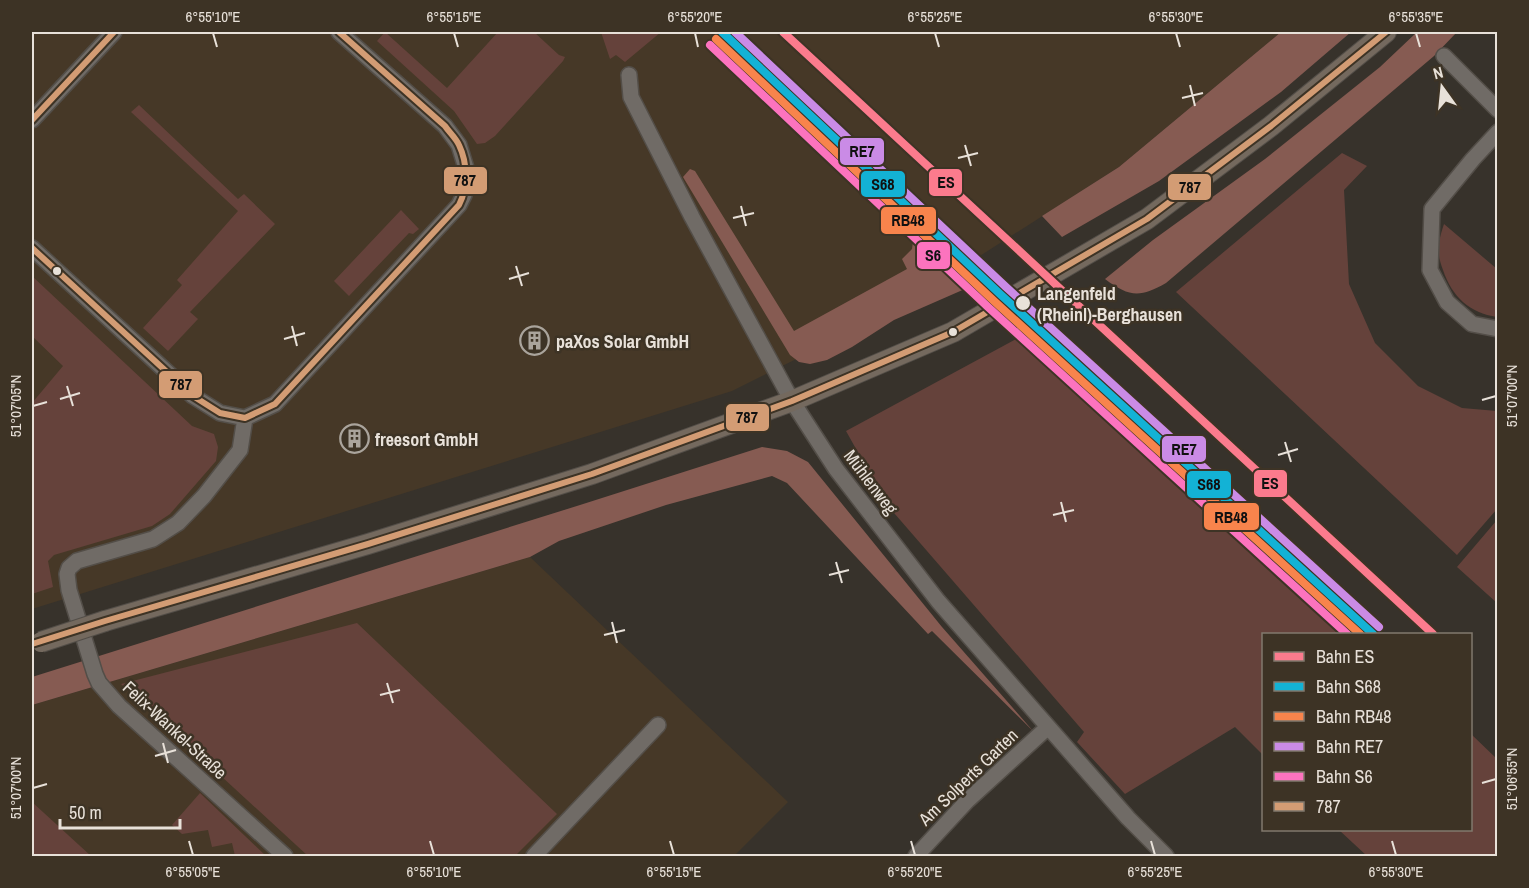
<svg xmlns="http://www.w3.org/2000/svg" width="1529" height="888" font-family="'Archivo Narrow',sans-serif">
	<style>
		.built { fill: #463827 }
		.green { fill: #65423b }
		.forest { fill: #865b52 }
		.lines { fill: none; stroke-linecap: round; stroke-linejoin: round }
		.minor-casing { stroke: #534e48; stroke-width: 18 }
		.major-casing { stroke: #534e48; stroke-width: 22 }
		.minor { stroke: #706b66; stroke-width: 15 }
		.major { stroke: #74695e; stroke-width: 20 }
		.major-bridge-casing { stroke: #534e48; stroke-width: 22; stroke-linecap: butt }
		.major-bridge { stroke: #74695e; stroke-width: 20 }
		.bus-1-casing { stroke: #3d3325; stroke-width: 10 }
		.bus-1 { stroke: #d39c74; stroke-width: 6 }
		.rail-1-casing { stroke: #3d3325; stroke-width: 12 }
		.rail-2-casing { stroke: #3d3325; stroke-width: 12 }
		.rail-3-casing { stroke: #3d3325; stroke-width: 12 }
		.rail-4-casing { stroke: #3d3325; stroke-width: 12 }
		.rail-5-casing { stroke: #3d3325; stroke-width: 12 }
		.rail-1 { stroke: #fb7b8d; stroke-width: 8 }
		.rail-2 { stroke: #13b2d5; stroke-width: 8 }
		.rail-3 { stroke: #f8844c; stroke-width: 8 }
		.rail-4 { stroke: #ca8be6; stroke-width: 8 }
		.rail-5 { stroke: #fc73be; stroke-width: 8 }
		.ticks { fill: none; stroke: #e8e1d9; stroke-width: 2 }
		.bus-dot { fill: #e8e1d9; stroke: #3d3325; stroke-width: 2 }
		.labels { text-anchor: middle; dominant-baseline: central; stroke-width: 5; stroke-linejoin: round; paint-order: stroke }
		.stop-label { font-size: 18px; font-weight: bold; fill: #e8e1d9; stroke: #3d3325; text-anchor: start }
		.poi-label { font-size: 18px; font-weight: bold; fill: #e8e1d9; stroke: #3d3325; text-anchor: start }
		.street-label { font-size: 18px; fill: #e8e1d9; stroke: #3d3325 }
		.line-badge { stroke: #3d3325; stroke-width: 2 }
		.pale-badge-label { font-size: 16px; text-anchor: middle; font-weight: bold; fill: #111 }
		.neatline { fill: none; stroke: #e8e1d9; stroke-width: 2 }
		.ticks-label { font-size: 15px; text-anchor: middle; fill: #e8e1d9 }
	</style>
	<rect width="100%" height="100%" fill="#37322b"/>
	<path class="built" d="M32 32H1281L1119 167 897 309 732 391 32 609Z
		M530 557 788 802 734 856H32V705Z"/>
	<path class="green" d="M385 32 447 88 498 32H534L559 55 565 57 563 61 495 136 485 143 477 144 454 111 377 41Z
		M601 32H661L625 62 616 55 610 59Z
		M139 105 238 199 244 194 275 224 190 312 198 319 168 351 143 328 182 285 177 280 238 211 131 112Z
		M1342 153 1367 166 1344 190 1349 284 1375 343 1418 386 1462 408 1497 411V509L1457 555 1176 292Z
		M401 210 419 229 413 234 409 233 349 296 334 281Z
		M1444 224 1497 269V317C1470 313 1452 297 1443 270 1440 262 1437 252 1439 243 1440 236 1442 230 1444 224Z
		M32 276 192 426 214 434 218 447 216 461 170 514 152 526 54 555 48 561 53 587 32 594V403L63 366 32 336Z
		M1018 338 1357 634H1264L1263 755 1235 727 1125 794 1077 742 1084 732 888 506 846 431Z
		M1497 520V603L1457 567Z
		M357 623 557 814 515 856H308L121 684Z
		M1471 734 1497 759V856H1367L1339 830H1470Z
		M200 793 266 856H235L232 843 212 847 208 830 182 834 172 825Z
		M32 802 91 856H32Z"/>
	<path class="forest" d="M1281 32H1351L1281 92 1159 181 1062 237 1042 216 1119 167Z
		M1417 32H1457L1434 56 1166 283C1140 298 1129 297 1105 279L1153 240 1265 159 1380 67Z
		M690 169 695 171 794 331 907 269 902 259 912 249 915 226 952 259 974 285 894 320 852 347 827 360 810 364 799 362 790 355 683 177Z
		M762 447 787 451 808 462 942 627 1033 731 932 631 928 634 787 483 772 476 666 505 559 541 530 557 32 705V677L580 505Z"/>
	<g class="lines">
		<defs>
			<path id="minor" d="M1444 56 1498 110
				M629 75 631 97 692 217 792 401 836 469 938 601 1128 818 1166 856
				M32 120 114 32
				M1498 132 1473 159 1432 209 1430 270 1447 302 1472 324 1498 329
				M32 248 193 396 220 413 245 418 275 404 459 205 464 195 466 168 459 145 445 126 339 32
				M245 418 240 450 204 496 178 523 153 539 77 561 69 568 67 574 69 590 95 674 99 683 119 706 285 856
				M534 856 658 725
				M916 856 968 800 1048 727"/>
			<path id="major" d="M105 621 368 544 592 474 792 401 953 332 1147 219 1271 126 1386 32"/>
		</defs>
		<use href="#minor" class="minor-casing"/>
		<use href="#major" class="major-casing"/>
		<use href="#minor" class="minor"/>
		<use href="#major" class="major"/>
		<defs>
			<path id="major-bridge" d="M41 642 105 621"/>
		</defs>
		<use href="#major-bridge" class="major-bridge-casing"/>
		<use href="#major-bridge" class="major-bridge"/>
		<defs>
			<path id="bus-1" d="M32 120 114 32
				M32 248 193 396 220 413 245 418 275 404 459 205C468 187 468 164 459 145 456 138 449 132 445 126L339 32
				M32 644 105 621 368 544 592 474 792 401 953 332 1147 219 1271 126 1386 32"/>
		</defs>
		<use href="#bus-1" class="bus-1-casing"/>
		<use href="#bus-1" class="bus-1"/>
		<defs>
			<path id="rail-1" d="M783 32 1433 634"/>
			<path id="rail-2" d="M722 32 1000 294 1373 634"/>
			<path id="rail-3" d="M716 39 994 301 1360 634"/>
			<path id="rail-4" d="M735 32 1006 287 1379 627"/>
			<path id="rail-5" d="M710 45 988 307 1347 634"/>
		</defs>
		<use href="#rail-1" class="rail-1-casing"/>
		<use href="#rail-2" class="rail-2-casing"/>
		<use href="#rail-3" class="rail-3-casing"/>
		<use href="#rail-4" class="rail-4-casing"/>
		<use href="#rail-5" class="rail-5-casing"/>
		<use href="#rail-1" class="rail-1"/>
		<use href="#rail-2" class="rail-2"/>
		<use href="#rail-3" class="rail-3"/>
		<use href="#rail-4" class="rail-4"/>
		<use href="#rail-5" class="rail-5"/>
	</g>
	<path class="ticks" d="M213 33 217 47M454 33 458 47M695 33 698 47M935 33 939 47M1176 33 1180 47M1416 33 1420 47M1190 85 1195 106M1182 98 1203 93M965 145 971 166M958 158 978 153M741 206 746 226M733 218 754 213M516 266 522 286M509 279 529 273M292 326 297 346M284 339 305 333M67 386 73 406M60 399 80 393M1482 400 1496 396M33 406 47 402M1285 442 1291 462M1278 455 1298 449M1061 502 1066 522M1053 515 1074 510M836 562 842 583M829 575 849 570M612 622 617 643M604 635 625 630M387 683 393 703M380 695 400 690M163 743 168 763M155 756 176 750M1482 783 1496 779M33 788 47 784M189 841 193 855M430 841 434 855M670 841 674 855M911 841 915 855M1151 841 1155 855M1392 841 1396 855"/>
	<defs>
		<symbol id="building-ring" viewBox="-11 -11 22 22"><circle r="9.5" fill="#3d3325" stroke="#aaa49c" stroke-width="1.5"/><path d="M-4-6H4V6H1V3H-1V6H-4ZM-2.5-4.3h1.7v1.8h-1.7ZM.8-4.3h1.7v1.8H.8ZM-2.5-1h1.7V.8h-1.7ZM.8-1h1.7V.8H.8Z" fill="#aaa49c"/></symbol>
	</defs>
	<g fill-rule="evenodd">
		<use href="#building-ring" x="518" y="324" width="33" height="33"/>
		<use href="#building-ring" x="338" y="422" width="33" height="33"/>
	</g>
	<g class="bus-dot">
		<circle cx="57" cy="271" r="5"/>
		<circle cx="1023" cy="303" r="8"/>
		<circle cx="953" cy="332" r="5"/>
	</g>
	<g class="labels">
		<g class="stop-label">
			<text x="1037" y="293">Langenfeld<tspan x="1037" dy="21">(Rheinl)-Berghausen</tspan></text>
		</g>
		<g class="poi-label">
			<text x="556" y="341">paXos Solar GmbH</text>
			<text x="375" y="439">freesort GmbH</text>
		</g>
		<g class="street-label">
			<text transform="translate(871 482) rotate(53)">Mühlenweg</text>
			<text transform="translate(175 730) rotate(43)">Felix-Wankel-Straße</text>
			<text transform="translate(968 777) rotate(-44)">Am Solperts Garten</text>
		</g>
	</g>
	<g class="line-badge">
		<rect x="839" y="137" width="46" height="29" rx="6" fill="#ca8be6"/>
		<rect x="443" y="166" width="45" height="29" rx="6" fill="#d39c74"/>
		<rect x="928" y="168" width="35" height="29" rx="6" fill="#fb7b8d"/>
		<rect x="860" y="170" width="46" height="28" rx="6" fill="#13b2d5"/>
		<rect x="1167" y="173" width="45" height="28" rx="6" fill="#d39c74"/>
		<rect x="880" y="206" width="57" height="29" rx="6" fill="#f8844c"/>
		<rect x="916" y="241" width="35" height="29" rx="6" fill="#fc73be"/>
		<rect x="158" y="370" width="45" height="29" rx="6" fill="#d39c74"/>
		<rect x="725" y="403" width="45" height="29" rx="6" fill="#d39c74"/>
		<rect x="1161" y="435" width="46" height="28" rx="6" fill="#ca8be6"/>
		<rect x="1253" y="469" width="35" height="29" rx="6" fill="#fb7b8d"/>
		<rect x="1186" y="470" width="46" height="29" rx="6" fill="#13b2d5"/>
		<rect x="1203" y="502" width="57" height="29" rx="6" fill="#f8844c"/>
	</g>
	<g class="pale-badge-label">
		<text x="862" y="157">RE7</text>
		<text x="465" y="186">787</text>
		<text x="946" y="188">ES</text>
		<text x="883" y="190">S68</text>
		<text x="1190" y="193">787</text>
		<text x="908" y="226">RB48</text>
		<text x="933" y="261">S6</text>
		<text x="181" y="390">787</text>
		<text x="747" y="423">787</text>
		<text x="1184" y="455">RE7</text>
		<text x="1270" y="489">ES</text>
		<text x="1209" y="490">S68</text>
		<text x="1231" y="523">RB48</text>
	</g>
	<rect width="1529" height="888" fill="none" stroke="#3d3325" stroke-width="66"/>
	<rect x="1262" y="633" width="210" height="198" fill="#3d3325" stroke="#81796d" stroke-width="1.5"/>
	<rect x="1274" y="652" width="30" height="9" fill="#fb7b8d" stroke="#81796d" stroke-width="1.5"/>
	<text x="1316" y="663" font-size="18" fill="#e8e1d9">Bahn ES</text>
	<rect x="1274" y="682" width="30" height="9" fill="#13b2d5" stroke="#81796d" stroke-width="1.5"/>
	<text x="1316" y="693" font-size="18" fill="#e8e1d9">Bahn S68</text>
	<rect x="1274" y="712" width="30" height="9" fill="#f8844c" stroke="#81796d" stroke-width="1.5"/>
	<text x="1316" y="723" font-size="18" fill="#e8e1d9">Bahn RB48</text>
	<rect x="1274" y="742" width="30" height="9" fill="#ca8be6" stroke="#81796d" stroke-width="1.5"/>
	<text x="1316" y="753" font-size="18" fill="#e8e1d9">Bahn RE7</text>
	<rect x="1274" y="772" width="30" height="9" fill="#fc73be" stroke="#81796d" stroke-width="1.5"/>
	<text x="1316" y="783" font-size="18" fill="#e8e1d9">Bahn S6</text>
	<rect x="1274" y="802" width="30" height="9" fill="#d39c74" stroke="#81796d" stroke-width="1.5"/>
	<text x="1316" y="813" font-size="18" fill="#e8e1d9">787</text>
	<g transform="translate(1442 87) rotate(345)" stroke="#3d3325" stroke-width="4.5" paint-order="stroke">
	<path d="M0-4.5L10 22L0 15L-10 22Z" fill="#e8e1d9"/>
	<text y="-9" font-size="16" font-weight="bold" text-anchor="middle" fill="#e8e1d9">N</text>
	</g>
	<path d="M60 819v9h120v-9" fill="none" stroke="#e8e1d9" stroke-width="3"/>
	<text x="69" y="819" font-size="18" fill="#e8e1d9" stroke="#3d3325" stroke-width="4.5" paint-order="stroke">50 m</text>
	<rect x="33" y="33" width="1463" height="822" class="neatline"/>
	<g class="ticks-label">
		<text x="213" y="22">6°55'10"E</text>
		<text x="454" y="22">6°55'15"E</text>
		<text x="695" y="22">6°55'20"E</text>
		<text x="935" y="22">6°55'25"E</text>
		<text x="1176" y="22">6°55'30"E</text>
		<text x="1416" y="22">6°55'35"E</text>
		<text transform="translate(1512 396) rotate(-90)" y="5">51°07'00"N</text>
		<text transform="translate(16 406) rotate(-90)" y="5">51°07'05"N</text>
		<text transform="translate(1512 779) rotate(-90)" y="5">51°06'55"N</text>
		<text transform="translate(16 788) rotate(-90)" y="5">51°07'00"N</text>
		<text x="193" y="877">6°55'05"E</text>
		<text x="434" y="877">6°55'10"E</text>
		<text x="674" y="877">6°55'15"E</text>
		<text x="915" y="877">6°55'20"E</text>
		<text x="1155" y="877">6°55'25"E</text>
		<text x="1396" y="877">6°55'30"E</text>
	</g>
</svg>
